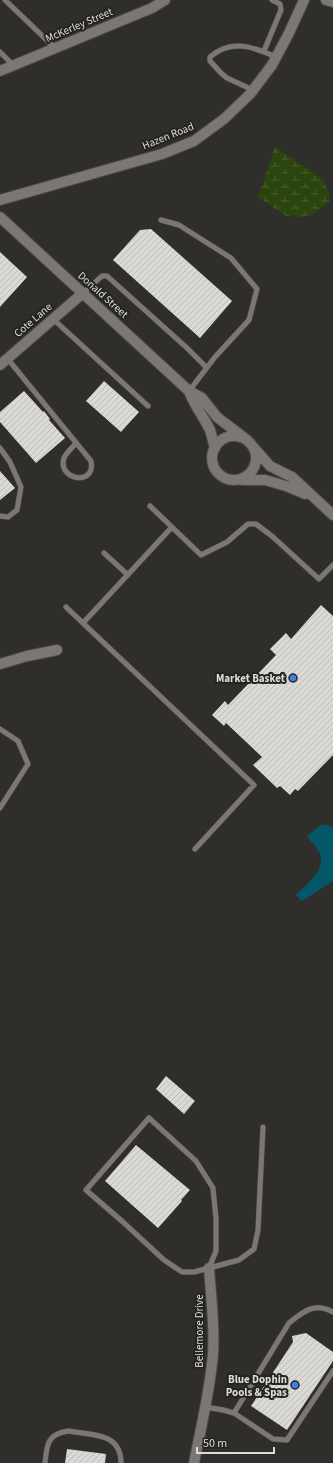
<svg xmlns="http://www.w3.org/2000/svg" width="333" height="1463" font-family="'Source Sans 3',sans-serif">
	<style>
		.wetland { fill: url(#wetland-marsh) }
		.water { fill: #045768 }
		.building { fill: url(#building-hatch) }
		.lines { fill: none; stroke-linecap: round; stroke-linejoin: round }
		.service-casing { stroke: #4b4947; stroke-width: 6 }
		.minor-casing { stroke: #4b4947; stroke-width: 12 }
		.tertiary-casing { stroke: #4b4947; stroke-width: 12 }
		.service { stroke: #7a7774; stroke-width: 5 }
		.minor { stroke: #7a7774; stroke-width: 10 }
		.tertiary { stroke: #7a7774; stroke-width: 10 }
		.shop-dot { fill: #3f7fe0; stroke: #262421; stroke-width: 1.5 }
		.labels { text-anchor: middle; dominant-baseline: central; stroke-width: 4; stroke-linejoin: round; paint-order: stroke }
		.street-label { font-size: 11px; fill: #dddcda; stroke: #262421 }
		.poi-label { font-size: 11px; font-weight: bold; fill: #dddcda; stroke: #262421; text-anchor: end }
	</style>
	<defs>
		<pattern id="wetland-marsh" width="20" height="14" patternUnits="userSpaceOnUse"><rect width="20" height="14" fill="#2c440e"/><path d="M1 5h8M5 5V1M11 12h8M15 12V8" fill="none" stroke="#4a5e30"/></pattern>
		<pattern id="building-hatch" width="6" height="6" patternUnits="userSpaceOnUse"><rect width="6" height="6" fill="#dbd9d5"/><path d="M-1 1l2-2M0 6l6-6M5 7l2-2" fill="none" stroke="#bcbbb7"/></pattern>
	</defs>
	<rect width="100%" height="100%" fill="#302e2b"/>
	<path class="wetland" d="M275 147 322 178 329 193V202L314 214 302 217 286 216 258 197Z"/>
	<path class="water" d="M322 824 333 827V881L302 901 296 895C306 885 326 870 320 854 317 847 310 841 307 836Z"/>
	<path class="building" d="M151 229 232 301 200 338 113 260 140 230Z
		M0 252 27 277 0 307Z
		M104 381 139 412 121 432 86 401Z
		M24 391 43 412 44 411 50 419 49 420 65 438 36 463 0 422V412Z
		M0 471 15 488 0 500Z
		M321 605 333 616V755L298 791 295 789 290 795 280 786 277 788 253 765 262 757 226 723 224 726 212 715 225 701 228 705 276 655 270 649 286 633 291 639Z
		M166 1076 195 1101 184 1114 156 1089Z
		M136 1145 190 1190 181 1200 182 1201 158 1228 105 1181Z
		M306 1333 333 1352V1361L287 1430 251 1406 293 1342 292 1336Z
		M67 1449 106 1454 105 1463H65Z"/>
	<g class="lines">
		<defs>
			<path id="service" d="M5 0 55 48
				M264 51 281 10 280 4 272 0
				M0 52 13 65
				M253 90 227 78 221 73 210 61V57C231 38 253 47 276 57
				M161 220 179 225 231 258 257 289 249 320 215 357 189 391
				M83 293 102 276H107L187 348 206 367
				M53 319 148 406
				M7 358 91 461C96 487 57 480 64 458 67 452 72 448 76 443
				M0 448 10 462 21 487 17 510 8 517 0 516
				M150 506 201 555 227 542 248 524H256L273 537 319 579 333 565
				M104 553 128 575
				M66 607 254 785 195 849
				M83 623 172 527
				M0 729 18 741 28 764 0 808
				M149 1118 196 1161 213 1188 216 1219V1251L209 1268 194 1272H182L164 1260 123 1222 86 1190Z
				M209 1268 239 1260 254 1249 258 1230 263 1127
				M205 1407 223 1410 234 1413 273 1439 287 1440 333 1371
				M234 1413 289 1323C304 1311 315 1302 333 1312
				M45 1463C47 1445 47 1434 68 1431 91 1435 121 1432 121 1463"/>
			<path id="minor" d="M0 71 152 8 165 0
				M0 200 162 154 194 141 224 119 250 94 272 65 289 33 304 0
				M0 365 83 293
				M0 664 27 656 57 650
				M194 1463C201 1427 210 1391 213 1354 215 1326 211 1297 209 1268"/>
			<path id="tertiary" d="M326 0 333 2
				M0 217 189 391 202 398 217 417 247 440
				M189 391C194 405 203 416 210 430 212 436 213 442 215 448
				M212 458a22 22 0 1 1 44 0a22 22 0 1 1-44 0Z
				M255 449 270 466 292 477 333 515
				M242 480H265L286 486 305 494"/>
		</defs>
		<use href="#service" class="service-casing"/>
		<use href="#minor" class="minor-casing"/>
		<use href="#tertiary" class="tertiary-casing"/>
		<use href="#service" class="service"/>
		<use href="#minor" class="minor"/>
		<use href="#tertiary" class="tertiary"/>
	</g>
	<g class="shop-dot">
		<circle cx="293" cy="678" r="4"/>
		<circle cx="295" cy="1385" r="4"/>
	</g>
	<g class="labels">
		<g class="street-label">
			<text transform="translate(79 25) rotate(-23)">McKerley Street</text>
			<text transform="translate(168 136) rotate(-22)">Hazen Road</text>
			<text transform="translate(103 295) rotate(42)">Donald Street</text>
			<text transform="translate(33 320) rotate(-41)">Cote Lane</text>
			<text transform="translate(199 1331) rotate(-90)">Bellemore Drive</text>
		</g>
		<g class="poi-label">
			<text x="285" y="678">Market Basket</text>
			<text x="287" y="1379">Blue Dophin<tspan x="287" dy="13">Pools &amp; Spas</tspan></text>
		</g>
	</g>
	<path d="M197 1447v6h77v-6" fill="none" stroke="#dddcda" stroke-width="2"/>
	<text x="203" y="1447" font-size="12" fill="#dddcda" stroke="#262421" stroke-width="3" paint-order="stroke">50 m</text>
</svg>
